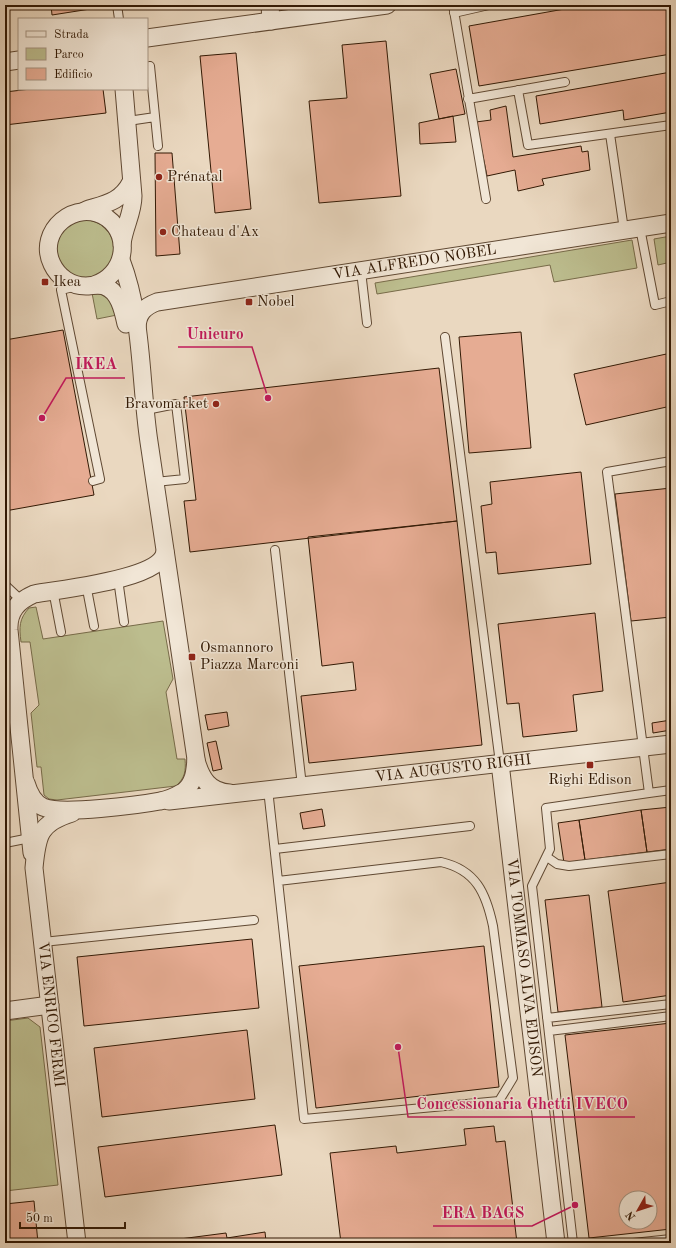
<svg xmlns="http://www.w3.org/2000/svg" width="676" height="1248" font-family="'Old Standard TT',serif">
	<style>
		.green { fill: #bcbd8e; stroke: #776b49 }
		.building { fill: #e6ac93; stroke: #321904; fill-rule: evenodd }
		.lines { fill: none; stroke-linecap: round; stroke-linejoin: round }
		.service-casing { stroke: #604933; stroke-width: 10 }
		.minor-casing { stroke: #604933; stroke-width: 19 }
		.service { stroke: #f1e6d6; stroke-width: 8 }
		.minor { stroke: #f1e6d6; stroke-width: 17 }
		.poi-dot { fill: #8f2418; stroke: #f1e6d6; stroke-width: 1.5 }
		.labels { text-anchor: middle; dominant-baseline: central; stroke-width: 3; stroke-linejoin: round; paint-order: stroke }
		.poi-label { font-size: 15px; fill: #321904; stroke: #f1e6d6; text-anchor: start }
		.street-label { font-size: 15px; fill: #321904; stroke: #f1e6d6 }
		.leader { fill: none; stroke: #c2185b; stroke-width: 1.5 }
		.callout-dot { fill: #c2185b; stroke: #f1e6d6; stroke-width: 1.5 }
		.callout-label { font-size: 16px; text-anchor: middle; font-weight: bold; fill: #c2185b; stroke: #f1e6d6; stroke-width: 3; stroke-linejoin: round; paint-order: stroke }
	</style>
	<rect width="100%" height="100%" fill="#ead8c0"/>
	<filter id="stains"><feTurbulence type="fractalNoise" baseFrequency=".005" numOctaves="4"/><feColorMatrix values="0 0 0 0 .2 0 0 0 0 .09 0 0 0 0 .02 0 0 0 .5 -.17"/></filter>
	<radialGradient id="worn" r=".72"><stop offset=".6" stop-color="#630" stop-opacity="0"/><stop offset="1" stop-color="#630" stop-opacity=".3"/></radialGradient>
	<path class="green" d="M56 249a29 29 0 1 1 58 0a29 29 0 1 1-58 0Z
		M671 236V262L658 265 654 239Z
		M632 240 637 268 554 282 550 265 377 294 375 283Z
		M97 292 109 299 117 315 97 319 92 293Z
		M36 607 43 639 163 621 173 679 166 692 177 759H185C186 771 185 778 176 786L57 800 49 799 44 795 41 767H37L31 713 39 705 30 642H21C19 627 19 619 29 608Z
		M28 1018 40 1027 58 1185 5 1191V1021Z"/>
	<path class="building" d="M51 5H103V7L52 15Z
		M587 5H670L671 54 479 86 469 26Z
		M386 41 401 196 319 203 309 101 347 98 342 45Z
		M236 53 251 209 215 213 200 56Z
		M456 69 465 114 439 119 430 74Z
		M671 72V112L624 120 623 110 540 124 536 96Z
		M31 89H103L106 113 5 125V92Z
		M506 106 513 157 581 146 582 152 588 151 590 170 542 179 544 185 518 191 515 170 487 176 476 122 491 120 490 110Z
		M453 116 456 142 420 144 419 123Z
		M155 153H172L180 254 156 256Z
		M63 330 94 495 5 511V340Z
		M521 332 531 448 469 453 459 337Z
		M671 353V406L586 425 574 374Z
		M439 368 457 521 190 552 184 501 196 500 184 397Z
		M581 472 591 564 498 574 496 552 486 553 481 506 492 504 490 482Z
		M671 488V617L631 621 615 494Z
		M457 521 482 745 309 763 301 696 356 690 353 662 322 666 308 537Z
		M595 613 603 691 573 695 577 731 523 737 519 703 507 704 498 624Z
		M227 712 229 726 208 730 205 715Z
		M671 720V730L653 733 652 723Z
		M216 741 222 769 213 771 207 743Z
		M671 807V849L647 852 641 810Z
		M322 809 325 826 303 829 300 813Z
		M641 810 647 852 585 860 579 820Z
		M579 820 585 860 564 863 558 823Z
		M671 882V995L623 1002 608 891Z
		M589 895 602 1007 558 1012 545 900Z
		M252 939 259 1008 84 1026 77 957Z
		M484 946 499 1087 316 1108 299 966Z
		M671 1023V1229L589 1238 565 1035ZM626 1198H650V1222H626Z
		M247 1030 255 1099 102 1117 94 1048Z
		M275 1125 282 1175 105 1197 98 1147Z
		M494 1126 496 1142 505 1141 517 1243H341L330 1153 396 1146 397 1153 466 1145 464 1129Z
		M34 1201 38 1243H5V1204Z
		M265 1232 266 1241H273V1243H149L226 1233 227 1238Z"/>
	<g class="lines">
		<defs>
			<path id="service" d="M117 5 119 19
				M453 5 486 199
				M454 13 489 5
				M150 66 158 146
				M518 90 528 145 671 125
				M468 99 565 82
				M128 121 155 117
				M610 134 624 230
				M640 228 655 305 671 301
				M361 271 367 323
				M73 287 61 290 100 479 93 481
				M445 337 500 763
				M146 410 176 404 185 479 155 482
				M275 550 302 786
				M118 579 124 622
				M86 584 94 626
				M5 585 21 600
				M53 590 61 632
				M268 789 304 1119 499 1101 513 1078 493 926C486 893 476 870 441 862L278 881
				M649 793 671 790
				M5 843 30 838
				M275 849 470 826
				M547 857 557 864 569 866 671 854
				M43 942 254 920
				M547 1018 671 1004
				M549 1031 671 1016
				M573 1243 532 886 550 849 546 808 649 793 607 472 671 461
				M633 1243 671 1239"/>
			<g id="minor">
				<path d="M270 5 271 21"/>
				<path d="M147 38 387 5"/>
				<path d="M5 62 19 60"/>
				<path d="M86 210C105 204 121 202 131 182"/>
				<path d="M122 244C124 227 133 213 133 196L124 89"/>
				<path d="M94 285C124 276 133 237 107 218 76 197 36 231 52 264 58 277 71 286 86 286 92 286 98 284 104 286 119 291 123 310 126 324"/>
				<path id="s1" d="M137 327C138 313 144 307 157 302L671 223"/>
				<path d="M196 760C201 778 209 792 230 793"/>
				<path id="s2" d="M500 763 556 1243"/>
				<path d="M26 783C29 793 34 803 43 807 61 815 139 805 160 801 168 800 176 796 183 792 194 784 195 772 196 759 181 653 164 548 149 442 140 382 143 317 121 260"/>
				<path id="s3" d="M169 801 671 744"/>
				<path id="s4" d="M72 813C39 823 37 836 34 868L77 1243"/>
				<path d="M32 853 9 630C8 611 18 601 34 594 60 589 160 580 165 552"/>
				<path d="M5 1011 50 1005"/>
			</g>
		</defs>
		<use href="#service" class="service-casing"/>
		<use href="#minor" class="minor-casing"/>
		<use href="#service" class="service"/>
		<use href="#minor" class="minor"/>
	</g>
	<g class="poi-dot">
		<circle cx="159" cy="177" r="4"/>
		<circle cx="163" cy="232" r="4"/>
		<rect x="41" y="278" width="8" height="8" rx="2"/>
		<rect x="245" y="298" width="8" height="8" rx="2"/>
		<circle cx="216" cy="404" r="4"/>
		<rect x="188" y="653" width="8" height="8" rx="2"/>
		<rect x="586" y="761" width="8" height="8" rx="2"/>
	</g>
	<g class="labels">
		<g class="poi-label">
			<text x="167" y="177">Prénatal</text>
			<text x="171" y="232">Chateau d'Ax</text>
			<text x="53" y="282">Ikea</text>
			<text x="257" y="302">Nobel</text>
			<text x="208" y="404" text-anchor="end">Bravomarket</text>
			<text x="200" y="648">Osmannoro<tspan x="200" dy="17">Piazza Marconi</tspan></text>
			<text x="590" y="780" text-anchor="middle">Righi Edison</text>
		</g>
		<g class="street-label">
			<text stroke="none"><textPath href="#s1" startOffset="295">VIA ALFREDO NOBEL</textPath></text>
			<text stroke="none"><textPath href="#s3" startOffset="286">VIA AUGUSTO RIGHI</textPath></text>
			<text stroke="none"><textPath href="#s2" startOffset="206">VIA TOMMASO ALVA EDISON</textPath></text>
			<text stroke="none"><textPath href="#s4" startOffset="221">VIA ENRICO FERMI</textPath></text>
		</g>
	</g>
	<path class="leader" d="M268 398L252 347H178M42 418L66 378H125M398 1047L408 1117H635M575 1205L532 1226H433"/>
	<g class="callout-dot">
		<circle cx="268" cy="398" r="4"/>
		<circle cx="42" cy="418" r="4"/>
		<circle cx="398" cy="1047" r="4"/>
		<circle cx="575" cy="1205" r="4"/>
	</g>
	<g class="callout-label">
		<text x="215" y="339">Unieuro</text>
		<text x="96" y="369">IKEA</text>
		<text x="522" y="1109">Concessionaria Ghetti IVECO</text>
		<text x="483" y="1218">ERA BAGS</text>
	</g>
	<rect width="676" height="1248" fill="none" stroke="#ead8c0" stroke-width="20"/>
	<rect x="6" y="6" width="664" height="1236" fill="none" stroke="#321904" stroke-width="2"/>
	<rect x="10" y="10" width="656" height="1228" fill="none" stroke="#321904"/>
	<rect x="18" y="18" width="130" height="72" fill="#f1e6d6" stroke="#a59482"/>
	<rect x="26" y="31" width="20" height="6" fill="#f1e6d6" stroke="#a59482"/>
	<text x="54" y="38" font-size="12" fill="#321904">Strada</text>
	<rect x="26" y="48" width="20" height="12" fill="#bcbd8e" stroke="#a59482"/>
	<text x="54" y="58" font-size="12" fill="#321904">Parco</text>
	<rect x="26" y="68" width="20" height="12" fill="#e6ac93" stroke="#a59482"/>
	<text x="54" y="78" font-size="12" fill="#321904">Edificio</text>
	<g transform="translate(638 1210) rotate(231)"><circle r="19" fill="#f1e6d6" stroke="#a59482"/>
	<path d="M0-3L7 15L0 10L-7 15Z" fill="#8f2418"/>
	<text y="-6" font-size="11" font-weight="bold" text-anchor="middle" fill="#321904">N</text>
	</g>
	<path d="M20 1222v6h105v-6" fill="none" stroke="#321904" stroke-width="2"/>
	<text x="26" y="1222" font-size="12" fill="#321904" stroke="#f1e6d6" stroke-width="3" paint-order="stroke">50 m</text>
	<rect width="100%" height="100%" filter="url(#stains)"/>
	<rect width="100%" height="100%" fill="url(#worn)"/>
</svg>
